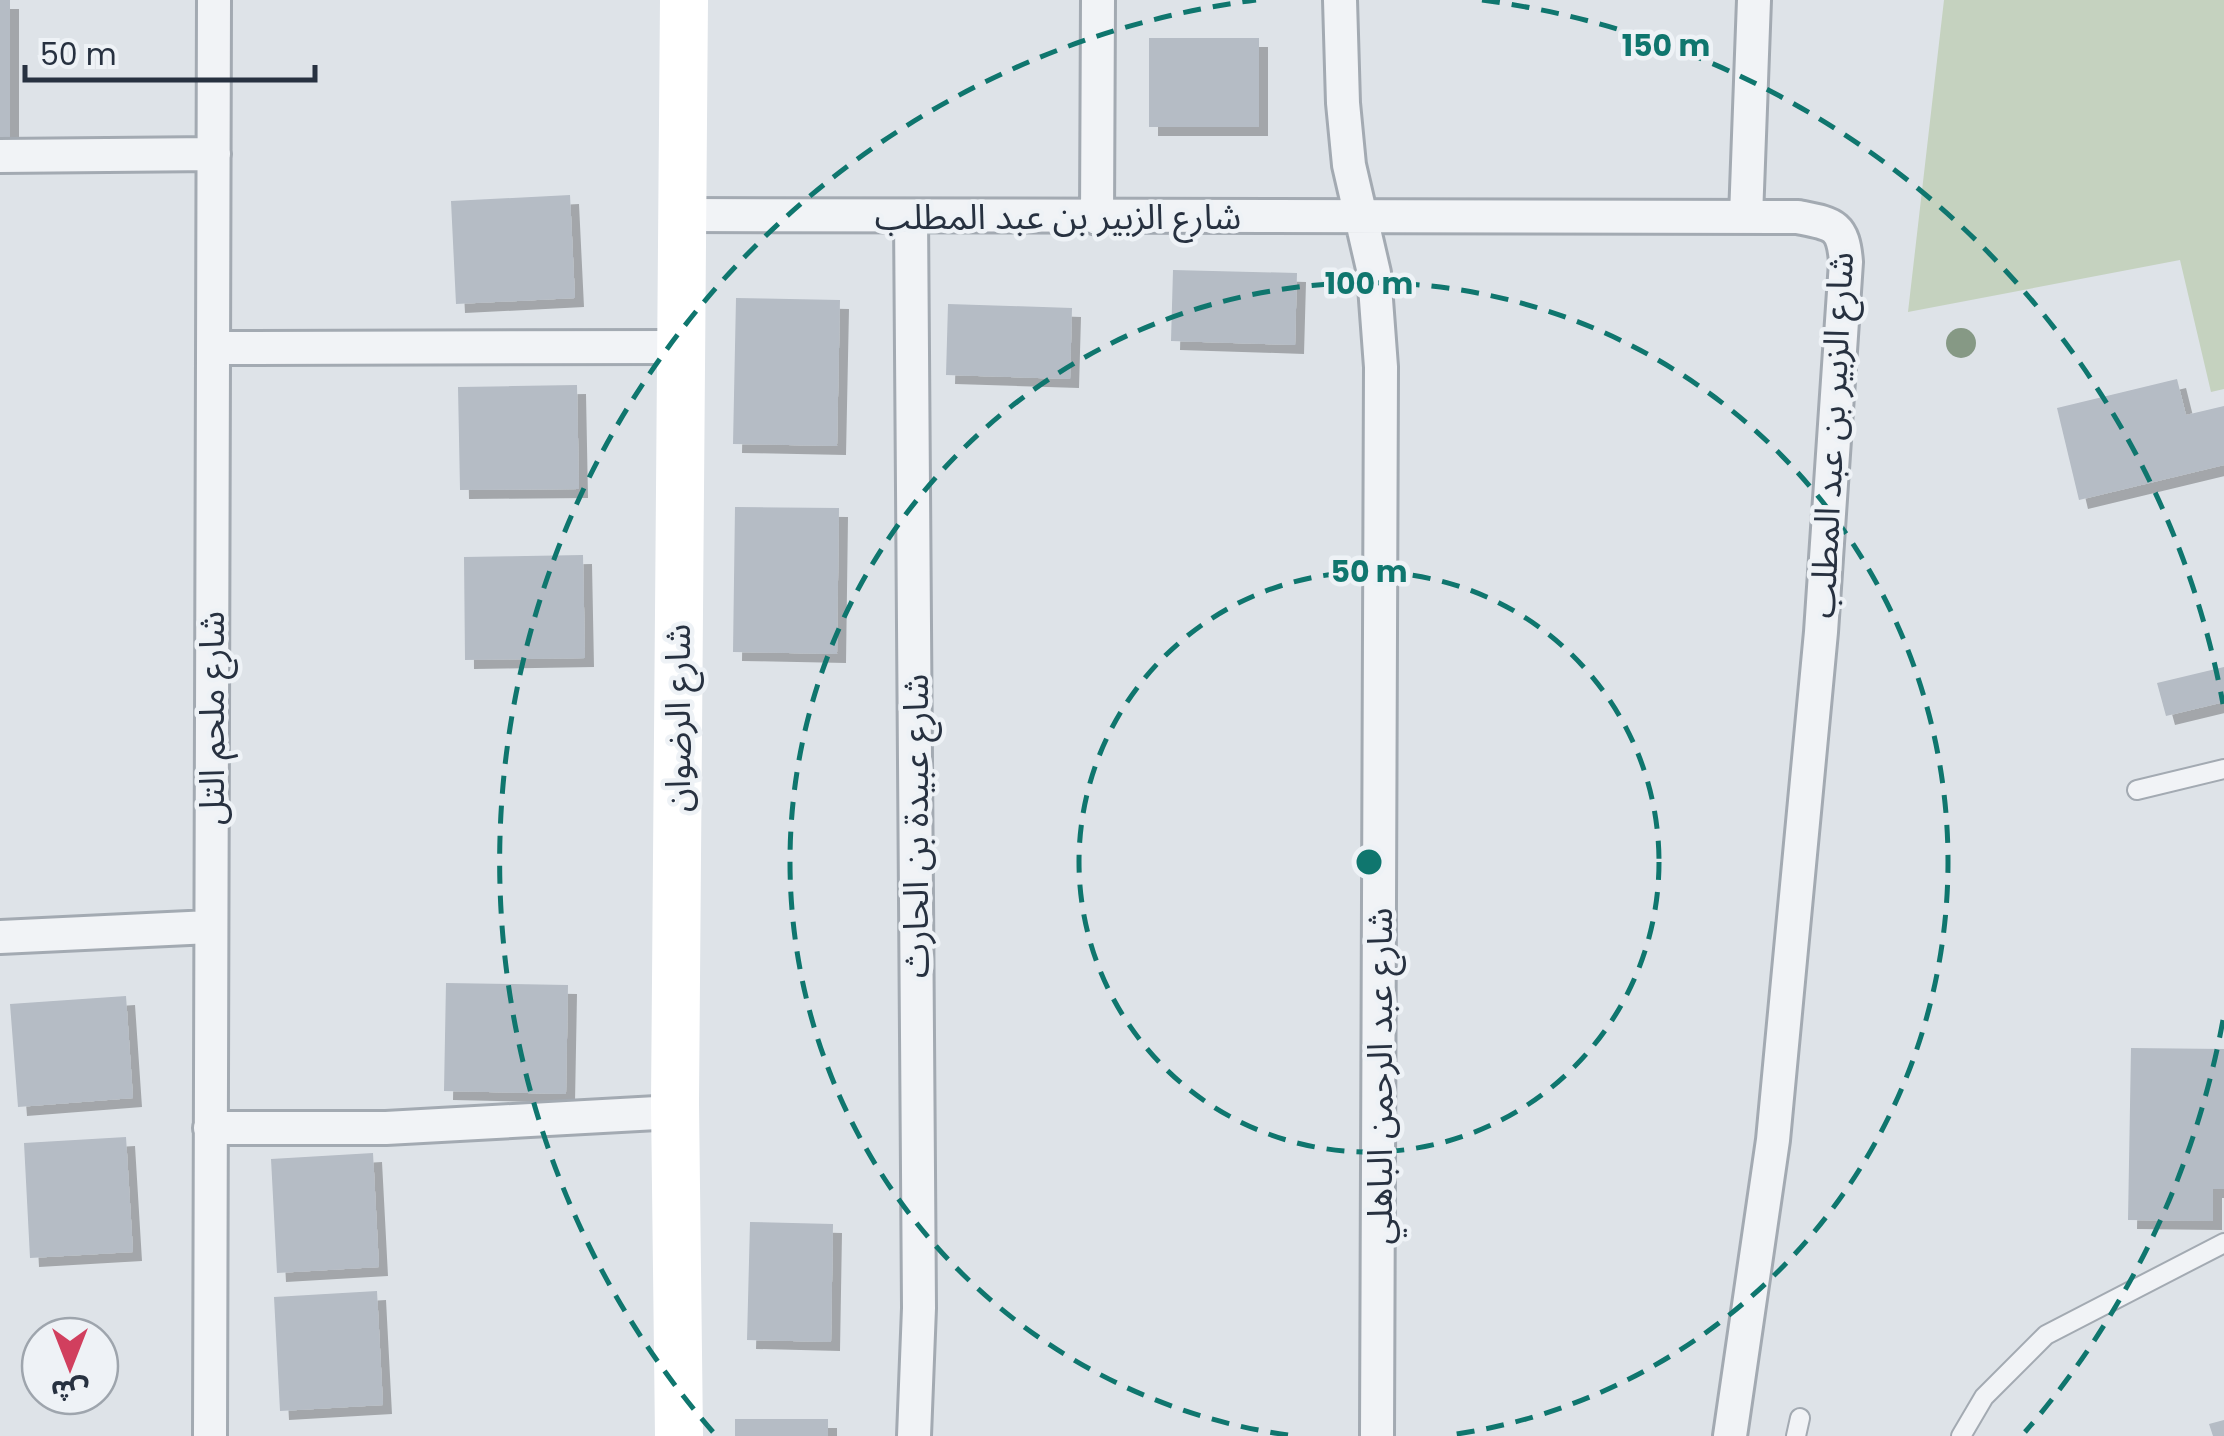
<svg xmlns="http://www.w3.org/2000/svg" width="2224" height="1436" font-family="Poppins,'Noto Sans Arabic',sans-serif">
	<style>
		.green { fill: #c5d2bf }
		.building { fill: #b5bcc5; filter: url(#shadow) }
		.lines { fill: none; stroke-linecap: round; stroke-linejoin: round }
		.service-casing { stroke: #a3aab2; stroke-width: 22 }
		.minor-casing { stroke: #a3aab2; stroke-width: 38 }
		.service { stroke: #f1f3f6; stroke-width: 18 }
		.minor { stroke: #f1f3f6; stroke-width: 32 }
		.secondary { stroke: #fff; stroke-width: 48 }
		.tree { fill: #869985 }
		.ring { fill: none; stroke: #0f766e; stroke-width: 5; stroke-dasharray: 18 12 }
		.labels { text-anchor: middle; dominant-baseline: central; stroke-width: 9; stroke-linejoin: round; paint-order: stroke }
		.street-label { font-size: 35px; fill: #273140; stroke: #eef2f6 }
		.centre { fill: #0f766e; stroke: #eef2f6; stroke-width: 5 }
		.ring-label { font-size: 30px; text-anchor: middle; font-weight: bold; fill: #0f766e; stroke: #eef2f6; stroke-width: 9; stroke-linejoin: round; paint-order: stroke }
	</style>
	<defs>
		<filter id="shadow"><feDropShadow dx="9" dy="9" stdDeviation="0" flood-color="#0004"/></filter>
	</defs>
	<rect width="100%" height="100%" fill="#dee3e8"/>
	<path class="green" d="M1944 0H2224V389L2211 392 2180 260 1908 312Z"/>
	<path class="building" d="M0 0H10V145H0Z
		M1149 38H1259V127H1149Z
		M570 195 575 298 456 304 451 201Z
		M1173 270 1297 273 1295 345 1171 341Z
		M736 298 840 300 837 446 733 444Z
		M948 304 1072 308 1070 379 946 375Z
		M2177 379 2186 415 2224 406V465L2079 500 2057 408Z
		M577 385 579 489 460 490 458 387Z
		M735 507 839 508 837 654 733 652Z
		M583 555 585 658 465 660 464 557Z
		M2224 667V702L2166 716 2157 683Z
		M446 983 568 985 566 1094 444 1091Z
		M126 996 133 1098 18 1107 10 1004Z
		M2131 1048 2224 1049V1189H2213V1221L2128 1220Z
		M126 1137 133 1252 30 1258 24 1143Z
		M373 1153 379 1267 277 1273 271 1159Z
		M750 1222 833 1224 831 1342 747 1340Z
		M377 1291 383 1405 280 1411 274 1297Z
		M735 1419H828V1436H735Z
		M2224 1420V1436H2213L2209 1424Z"/>
	<g class="lines">
		<defs>
			<path id="service" d="M2137 790 2224 769
				M1796 1436 1800 1418
				M1961 1436 1984 1397 2046 1335 2224 1243"/>
			<path id="minor" d="M1340 0 1343 103 1349 165 1374 273 1381 367 1377 1436
				M0 156 214 154
				M681 215 1798 217C1833 224 1843 224 1846 262L1821 632 1773 1140 1730 1436
				M911 216 919 1308 914 1436
				M1746 217 1754 0
				M1097 218 1098 0
				M214 348 680 347
				M0 937 210 927
				M210 1128H386L675 1112
				M210 1436 214 0"/>
		</defs>
		<use href="#service" class="service-casing"/>
		<use href="#minor" class="minor-casing"/>
		<use href="#service" class="service"/>
		<use href="#minor" class="minor"/>
		<path class="secondary" d="M679 1436 675 1103 684 0"/>
	</g>
	<circle class="tree" cx="1961" cy="343" r="15"/>
	<g class="ring">
		<circle cx="1369" cy="862" r="290"/>
		<path d="M1288 1435A579 579 0 1 1 1450 1435"/>
		<path d="M2223 1020A869 869 0 0 1 2025 1432M713 1432A869 869 0 0 1 1256 0M1482 0A869 869 0 0 1 2223 704"/>
	</g>
	<g class="labels">
		<g class="street-label">
			<text x="1058" y="216">شارع الزبير بن عبد المطلب</text>
			<text transform="translate(1831 435) rotate(-87)">شارع الزبير بن عبد المطلب</text>
			<text transform="translate(211 718) rotate(-90)">شارع ملحم التل</text>
			<text transform="translate(677 718) rotate(-90)">شارع الرضوان</text>
			<text transform="translate(915 826) rotate(-90)">شارع عبيدة بن الحارث</text>
			<text transform="translate(1379 1076) rotate(-90)">شارع عبد الرحمن الباهلي</text>
		</g>
	</g>
	<circle cx="1369" cy="862" r="15" class="centre"/>
	<g class="ring-label">
		<text x="1666" y="56">150 m</text>
		<text x="1369" y="294">100 m</text>
		<text x="1369" y="582">50 m</text>
	</g>
	<g transform="translate(70 1366) rotate(180)"><circle r="48" fill="#eef2f6" stroke="#9ea5ad" stroke-width="2.5"/>
	<path d="M0-8L18 38L0 25L-18 38Z" fill="#d13f5e"/>
	<text y="-15" font-size="28" font-weight="bold" text-anchor="middle" fill="#273140">ش</text>
	</g>
	<path d="M25 65v15h290v-15" fill="none" stroke="#273140" stroke-width="5"/>
	<text x="40" y="65" font-size="30" fill="#273140" stroke="#eef2f6" stroke-width="8" paint-order="stroke">50 m</text>
</svg>
